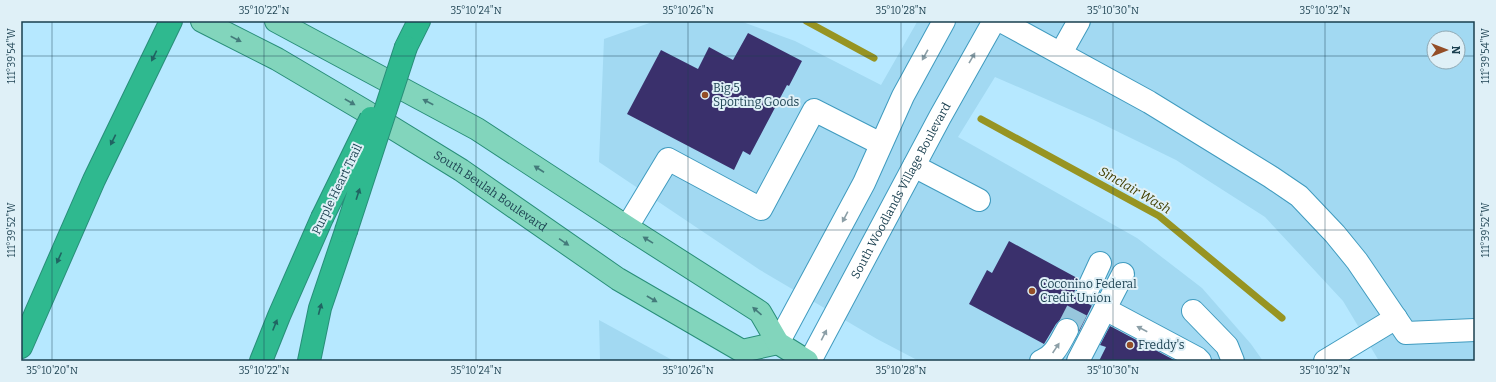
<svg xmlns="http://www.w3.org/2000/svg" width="1496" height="382" font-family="Bitter,serif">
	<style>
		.built { fill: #a2d9f2; fill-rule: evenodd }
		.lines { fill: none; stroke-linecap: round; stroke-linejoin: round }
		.stream { stroke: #979422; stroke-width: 7 }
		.building { fill: #3a306c }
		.minor-tunnel { stroke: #97c6dc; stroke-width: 22; stroke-dasharray: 22 11; stroke-linecap: butt }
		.minor-casing { stroke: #409bbf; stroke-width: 24 }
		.major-casing { stroke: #288e79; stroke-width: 24 }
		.highway-casing { stroke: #288e79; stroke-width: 24 }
		.minor { stroke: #fff; stroke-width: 22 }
		.major { stroke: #82d5bc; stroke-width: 22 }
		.highway { stroke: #2fb98f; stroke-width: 22 }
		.highway-bridge-casing { stroke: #288e79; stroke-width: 24; stroke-linecap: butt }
		.highway-bridge { stroke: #2fb98f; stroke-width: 22 }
		.oneway { fill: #447b7b }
		.oneway2 { fill: #8c9fa7 }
		.oneway3 { fill: #206462 }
		.ticks { fill: none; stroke: #1a3f4f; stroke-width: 1; stroke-opacity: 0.45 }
		.poi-dot { fill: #944e27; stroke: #dff0f7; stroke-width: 1.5 }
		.labels { text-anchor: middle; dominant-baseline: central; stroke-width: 4; stroke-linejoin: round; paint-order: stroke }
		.poi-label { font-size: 12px; fill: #1a3f4f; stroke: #dff0f7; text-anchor: start }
		.street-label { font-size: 12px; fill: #1a3f4f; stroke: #dff0f7 }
		.water-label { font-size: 13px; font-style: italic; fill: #413f01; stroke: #dff0f7 }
		.neatline { fill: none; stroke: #1a3f4f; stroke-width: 1.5 }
		.ticks-label { font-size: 10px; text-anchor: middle; fill: #1a3f4f }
	</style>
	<rect width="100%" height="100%" fill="#b6e8ff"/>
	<path class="built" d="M655 21H740L795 41 881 85 917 22 915 21H1475V361H1379L1343 301 1265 217 1176 160 1094 120 995 77 958 137 1137 238 1202 288 1251 344 1263 361H919L877 339 760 270 599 162 604 39ZM1434 38H1458V62H1434Z
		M599 320 674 361H600Z"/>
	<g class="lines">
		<path class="stream" d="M806 21 874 58
			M981 119 1159 216 1282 318"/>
	</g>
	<path class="building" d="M748 33 802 61 789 86 787 85 750 155 743 151 734 170 627 114 661 50 698 69 709 47 733 60Z
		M1009 241 1079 279 1076 290 1078 296 1083 300 1089 301 1095 299 1079 332 1078 324 1073 319 1067 318 1061 319 1056 324 1044 344 969 304 987 270 992 273Z
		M1110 326 1176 361H1099L1106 347 1100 345Z"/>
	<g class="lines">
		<path class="minor-tunnel" d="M1067 330 1088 289"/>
		<defs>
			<g id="minor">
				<path d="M1001 21 1149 102 1271 177 1299 196 1335 234 1357 261 1406 333 1475 330"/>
				<path d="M1061 53 1079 21"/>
				<path d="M914 166 979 200"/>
				<path d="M627 227 668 159 761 209 814 110 881 144"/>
				<path d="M1088 289 1100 263"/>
				<path d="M1105 309 1197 358 1200 361"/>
				<path d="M1193 311 1227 346 1233 361"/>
				<path d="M778 343 864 183 903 96 944 21"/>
				<path id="s1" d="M810 361 940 117 994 21"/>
				<path d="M1041 361C1055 356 1060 342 1067 330"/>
				<path d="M1078 361 1123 274"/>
				<path d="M1325 361 1396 318"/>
			</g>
			<g id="major">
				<path id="s2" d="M202 21 277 59 365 111 461 170 618 279 742 351 778 343"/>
				<path d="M276 21 477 129 627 227 760 312 778 343 807 361"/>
			</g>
			<path id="highway" d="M406 47 419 21
				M21 347 94 180 171 21
				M261 361 279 316 322 218
				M309 361 320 308 346 231"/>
		</defs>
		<use href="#minor" class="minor-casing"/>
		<use href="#major" class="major-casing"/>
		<use href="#highway" class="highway-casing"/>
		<use href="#minor" class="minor"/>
		<use href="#major" class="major"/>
		<use href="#highway" class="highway"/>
		<defs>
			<path id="highway-bridge" d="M322 218 371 118
				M346 231 406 47"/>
		</defs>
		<use href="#highway-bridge" class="highway-bridge-casing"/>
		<use href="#highway-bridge" class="highway-bridge"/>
	</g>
	<defs><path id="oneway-solid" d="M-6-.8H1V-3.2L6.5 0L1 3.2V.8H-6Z"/></defs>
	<g class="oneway">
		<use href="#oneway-solid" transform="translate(236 39) rotate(27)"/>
		<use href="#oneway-solid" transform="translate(350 102) rotate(30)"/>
		<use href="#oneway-solid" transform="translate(428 102) rotate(-152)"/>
		<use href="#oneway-solid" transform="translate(539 169) rotate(-147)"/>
		<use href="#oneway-solid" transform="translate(648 240) rotate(-148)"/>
		<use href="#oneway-solid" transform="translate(564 242) rotate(34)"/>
		<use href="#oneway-solid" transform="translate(652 299) rotate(30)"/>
		<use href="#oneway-solid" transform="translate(757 311) rotate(-139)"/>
	</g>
	<g class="oneway2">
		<use href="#oneway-solid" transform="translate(925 55) rotate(119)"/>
		<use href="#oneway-solid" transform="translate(972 58) rotate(-60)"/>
		<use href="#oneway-solid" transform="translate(845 217) rotate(118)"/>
		<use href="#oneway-solid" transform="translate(1142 329) rotate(-152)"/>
		<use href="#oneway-solid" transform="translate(824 335) rotate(-63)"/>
		<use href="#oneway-solid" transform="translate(1056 348) rotate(-56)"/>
	</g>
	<g class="oneway3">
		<use href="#oneway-solid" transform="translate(154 56) rotate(116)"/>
		<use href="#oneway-solid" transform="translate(113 140) rotate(116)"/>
		<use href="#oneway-solid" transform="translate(358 194) rotate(-72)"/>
		<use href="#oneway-solid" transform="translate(59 258) rotate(114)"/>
		<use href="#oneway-solid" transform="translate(320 309) rotate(-75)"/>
		<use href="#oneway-solid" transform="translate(275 325) rotate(-68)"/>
	</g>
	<path class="ticks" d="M52 21V361M264 21V361M476 21V361M688 21V361M901 21V361M1113 21V361M1325 21V361M21 56H1434M1458 56H1475M21 230H1475"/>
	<g class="poi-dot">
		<circle cx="705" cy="95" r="4"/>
		<circle cx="1032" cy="291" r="4"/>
		<circle cx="1130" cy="345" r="4"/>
	</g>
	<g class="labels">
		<g class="poi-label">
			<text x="713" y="88">Big 5<tspan x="713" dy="14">Sporting Goods</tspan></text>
			<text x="1040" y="284">Coconino Federal<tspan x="1040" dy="14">Credit Union</tspan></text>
			<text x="1138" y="345">Freddy's</text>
		</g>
		<g class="street-label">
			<text transform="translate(337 189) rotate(-64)">Purple Heart Trail</text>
			<text stroke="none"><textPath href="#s1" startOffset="193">South Woodlands Village Boulevard</textPath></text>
			<text stroke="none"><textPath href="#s2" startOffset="335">South Beulah Boulevard</textPath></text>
		</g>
		<g class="water-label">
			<text transform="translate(1135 190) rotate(30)">Sinclair Wash</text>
		</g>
	</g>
	<rect width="1496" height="382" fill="none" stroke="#dff0f7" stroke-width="44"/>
	<g transform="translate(1446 50) rotate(90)"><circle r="19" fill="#dff0f7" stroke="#90a9b4"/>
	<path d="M0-3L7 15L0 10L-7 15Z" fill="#944e27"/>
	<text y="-6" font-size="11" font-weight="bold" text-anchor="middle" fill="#1a3f4f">N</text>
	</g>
	<rect x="22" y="22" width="1452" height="338" class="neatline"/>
	<g class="ticks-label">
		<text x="264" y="14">35°10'22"N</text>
		<text x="476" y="14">35°10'24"N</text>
		<text x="688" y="14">35°10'26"N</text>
		<text x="901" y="14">35°10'28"N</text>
		<text x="1113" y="14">35°10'30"N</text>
		<text x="1325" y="14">35°10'32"N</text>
		<text transform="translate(1485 56) rotate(-90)" y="4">111°39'54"W</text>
		<text transform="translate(11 56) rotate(-90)" y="4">111°39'54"W</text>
		<text transform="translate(1485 230) rotate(-90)" y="4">111°39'52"W</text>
		<text transform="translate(11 230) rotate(-90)" y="4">111°39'52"W</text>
		<text x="52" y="374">35°10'20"N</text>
		<text x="264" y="374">35°10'22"N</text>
		<text x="476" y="374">35°10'24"N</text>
		<text x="688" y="374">35°10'26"N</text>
		<text x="901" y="374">35°10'28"N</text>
		<text x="1113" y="374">35°10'30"N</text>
		<text x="1325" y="374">35°10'32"N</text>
	</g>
</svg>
